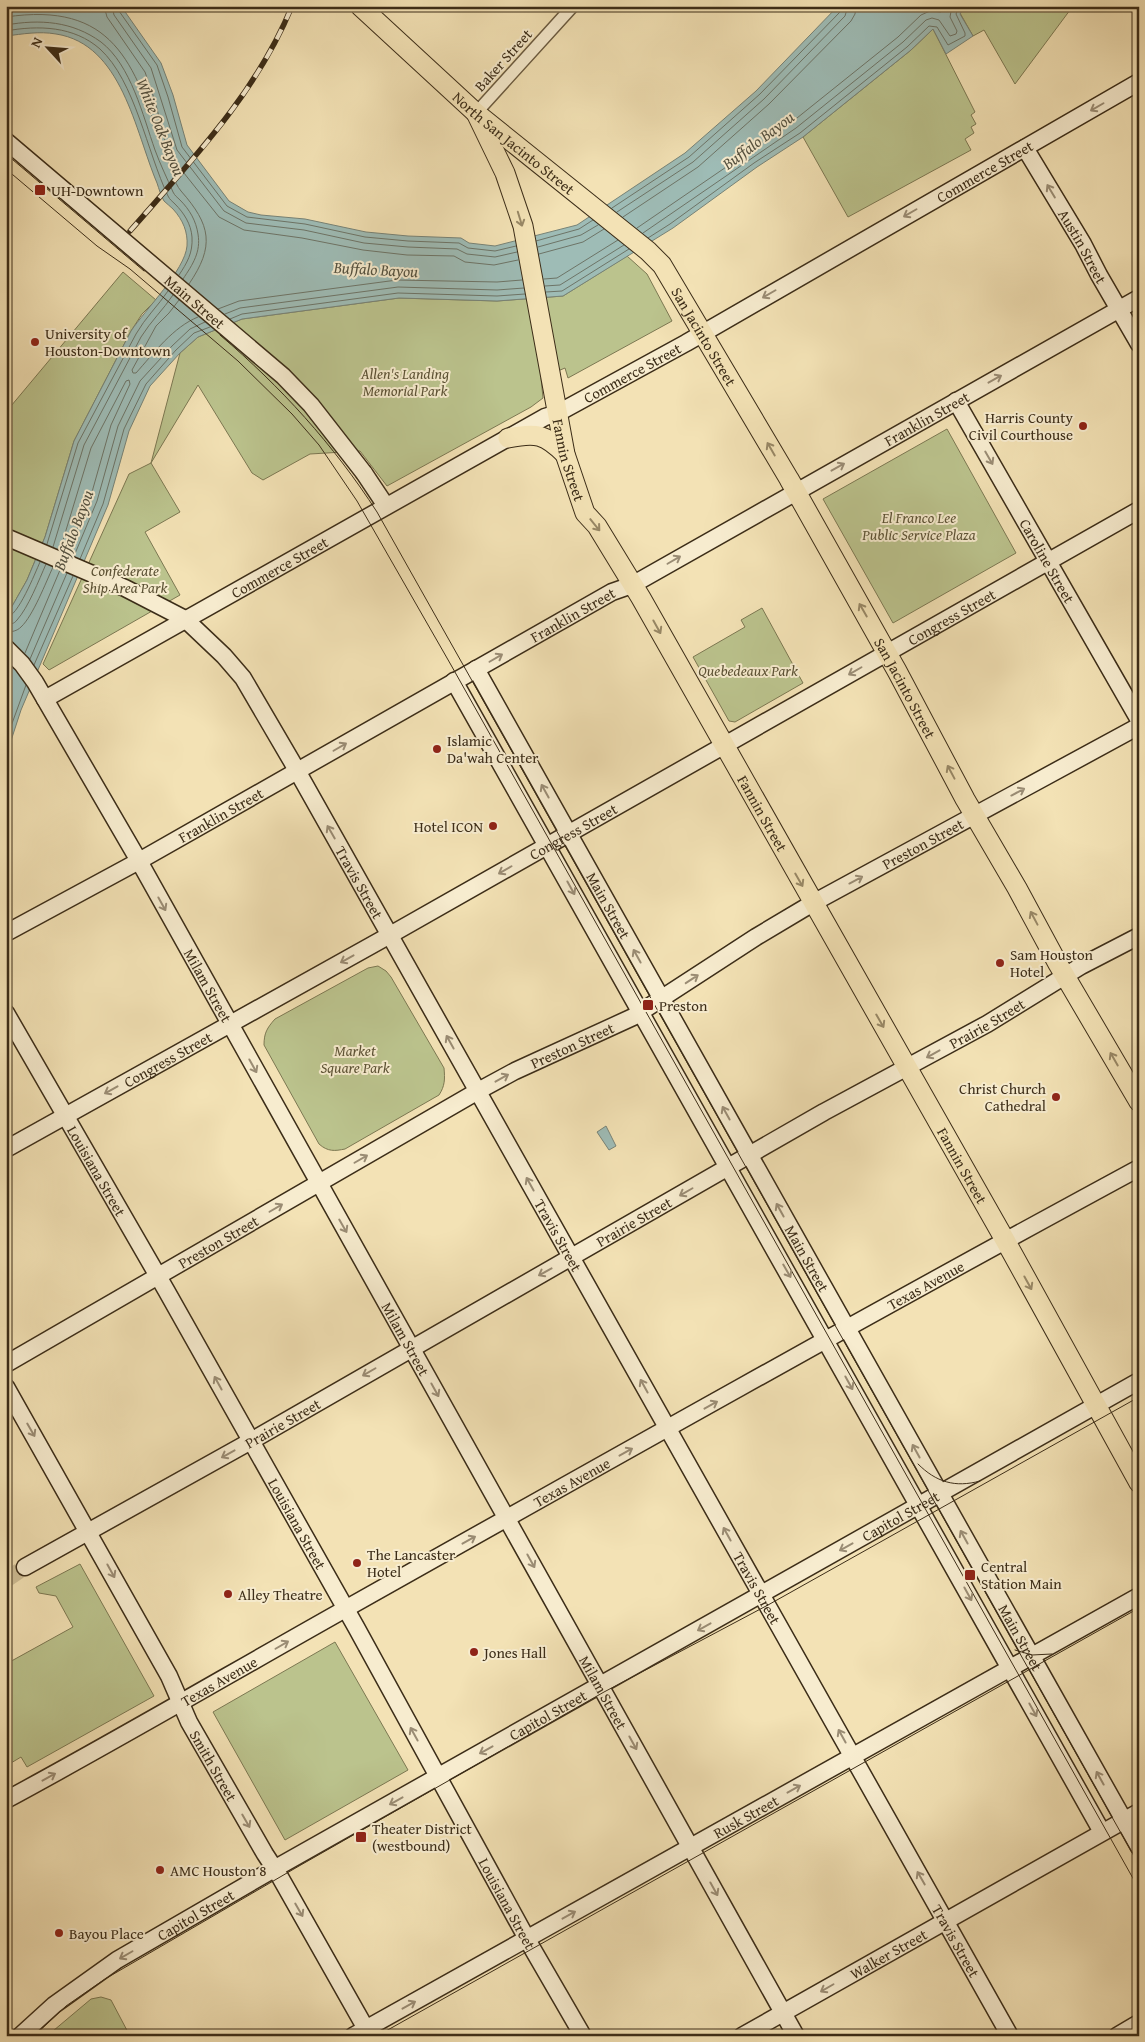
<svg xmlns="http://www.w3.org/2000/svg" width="1145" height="2042" font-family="'Gentium Book Plus',serif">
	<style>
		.green { fill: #bbc38d; stroke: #7c7852 }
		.water { fill: #9ebcb6; stroke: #778377 }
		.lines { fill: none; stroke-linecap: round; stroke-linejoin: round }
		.shore { stroke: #6d7467; stroke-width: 1 }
		.secondary-tunnel { stroke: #cebe96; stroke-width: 16; stroke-dasharray: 16 8; stroke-linecap: butt }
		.street-casing { stroke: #6a5a3f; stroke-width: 14 }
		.secondary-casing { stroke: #3c2d18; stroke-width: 19 }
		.primary-casing { stroke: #3c2d18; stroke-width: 21 }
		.street { stroke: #f7eccf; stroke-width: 11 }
		.secondary { stroke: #f7eccf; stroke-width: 16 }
		.primary { stroke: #f3e2b5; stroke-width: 19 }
		.tram { stroke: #3c2d18; stroke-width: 1 }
		.rail-casing { stroke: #3c2d18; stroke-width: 5.5 }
		.rail { stroke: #f7eccf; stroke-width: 4; stroke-dasharray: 11; stroke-linecap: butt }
		.secondary-bridge-casing { stroke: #3c2d18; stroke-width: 19; stroke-linecap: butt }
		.secondary-bridge { stroke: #f7eccf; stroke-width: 16 }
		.oneway { stroke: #9a8c74 }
		.oneway2 { stroke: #988866 }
		.poi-dot { fill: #8f2418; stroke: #f7eccf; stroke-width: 2 }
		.labels { text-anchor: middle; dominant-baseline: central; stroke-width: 4; stroke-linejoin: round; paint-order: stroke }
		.street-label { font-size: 15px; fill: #3c2d18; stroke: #f7eccf }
		.poi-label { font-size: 15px; fill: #3c2d18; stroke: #f7eccf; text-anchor: start }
		.park-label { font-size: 15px; font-style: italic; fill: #5c5235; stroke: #f7eccf }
		.water-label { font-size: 16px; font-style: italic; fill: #545140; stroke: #f7eccf }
	</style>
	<rect width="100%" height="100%" fill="#f3e2b5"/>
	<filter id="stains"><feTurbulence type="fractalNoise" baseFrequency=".004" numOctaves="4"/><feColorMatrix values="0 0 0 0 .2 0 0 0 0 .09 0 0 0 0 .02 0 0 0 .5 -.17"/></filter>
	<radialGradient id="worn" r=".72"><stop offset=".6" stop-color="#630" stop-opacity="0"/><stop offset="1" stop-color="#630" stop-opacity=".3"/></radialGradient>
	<path class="green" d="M965 6H1073L1015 84 984 30 973 36 960 13Z
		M933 29 975 112 971 115 976 124 971 127 974 133 965 139 971 150 848 217 803 137 911 50Z
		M627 256 647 274 672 321 568 378 565 368 541 378 543 398 531 407 387 486 360 451 310 454 263 480 252 473 198 385 151 463 180 512 145 532 180 595 49 670 43 664 129 474 151 463 180 353 198 337 242 319 399 298 497 301 563 296Z
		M123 272 156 300 142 314 131 331 74 441 45 537 27 580 6 617V412Z
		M947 429 1016 553 893 623 823 499Z
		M762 608 803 683 735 722 729 721 693 657 745 627 741 620Z
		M378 966 386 971 391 977 444 1068C445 1079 445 1086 439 1095L345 1149C335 1151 328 1152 319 1144L264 1045C264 1033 267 1028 275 1019L368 968Z
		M80 1564 154 1696 27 1767 21 1757 6 1766V1664L73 1627 56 1596 39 1593 36 1587Z
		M335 1642 408 1770 285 1840 213 1712Z
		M101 1997 111 2000 130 2036H47L91 1999Z"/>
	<path class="water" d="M6 6H121L161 63 173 95 187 145 229 201 248 212 261 215 305 219 366 232 408 236 461 238 469 243 495 246 577 225 685 153 756 91 838 6H965L960 14 973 36 946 54 933 29 911 50 803 137 757 167 673 228 563 296 497 301 399 298 242 319 198 337 180 353 150 386 129 431 108 505 21 710 6 756V617L27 580 45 537 74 441 131 331C145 310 185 270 187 246 188 232 183 220 173 209 170 206 167 204 164 201 161 196 159 189 157 183 135 131 122 44 56 34 39 31 23 34 6 36Z
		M606 1126 616 1146 609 1150 597 1132Z"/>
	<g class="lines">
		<path class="shore" d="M104 6 107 17 145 72 155 101 168 153 219 217 244 230 302 238 363 250 407 255 454 256 465 262 494 265 518 260
			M112 6 114 15 151 68 177 150 224 211 246 223 304 230 364 243 408 247 457 249 467 254 495 257 517 252
			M118 6 119 11 157 65 168 97 182 147 227 206 247 217 305 224 365 237 408 241 459 243 468 248 495 251 516 246
			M6 17C113 1 134 62 163 149L167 153 166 156C170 166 174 183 181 191 211 225 215 246 189 284
			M6 25C40 19 72 21 101 42 131 65 143 116 155 150 160 164 167 178 173 192 175 196 177 197 180 200 190 210 196 221 198 234 201 252 193 264 183 279
			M6 31C38 25 74 26 100 49 135 81 147 152 168 196 170 200 172 201 175 204 184 213 191 224 192 237 193 253 187 263 179 275
			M612 208 689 157 760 94 840 12 842 6
			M617 212 693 162 764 99 845 16 848 6
			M623 217 698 167 769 104 851 21 855 14 856 6
			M637 228 792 122 898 37 921 15 930 11 941 12 943 6
			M643 233 796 128 903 42 926 20 932 18 939 20 950 36 956 34 957 31 950 17 952 6
			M648 238 670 224 754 163 800 133 907 47 929 26 937 27 948 45 965 36V33L956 14 959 6
			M536 241 579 229 593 220
			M538 247 581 235 598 225
			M539 254 583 242 604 229
			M544 279 557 278 618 240
			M545 286 560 285 624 245
			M546 292 562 291 629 249
			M179 300 169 313 156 326 132 370 133 373H136C154 353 173 327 198 317
			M218 309 239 301 397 280 497 282 522 280
			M225 314 240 308 398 287 497 290 524 288
			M230 319 242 314 398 293 497 296 525 294
			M47 544 78 443 136 334C145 318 158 306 168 291
			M53 547 84 445 141 337C151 321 163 310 173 295
			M60 550 91 448 126 381 129 380 130 384 111 425 90 499 67 553
			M74 556 97 501 118 426 140 381 172 346 190 329 205 322
			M80 559 103 504 124 429 146 384 176 350 194 333 210 327
			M6 618C18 617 35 573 40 562
			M6 625C11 624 14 624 17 620 28 608 39 580 46 564
			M6 632C12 632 17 631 21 627 33 616 46 582 53 567
			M25 653 60 570
			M30 659 67 573
			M34 665 73 576
			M6 740 26 685"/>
		<path class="secondary-tunnel" d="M6 1580 25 1567"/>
		<defs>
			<path id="street" d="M476 113 573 6"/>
			<g id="secondary">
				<path id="s1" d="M1025 148 1083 244 1099 275 1139 344"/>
				<path id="s2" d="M956 401 1139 720"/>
				<path d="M364 473 386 506"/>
				<path id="s3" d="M6 537 125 588 185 619 224 656 243 678 291 760 1010 2036"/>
				<path id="s4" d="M6 648 22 664 35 682 139 861 796 2036"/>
				<path id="s5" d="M476 669 1139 1847"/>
				<path d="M454 681 1102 1832"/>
				<path id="s6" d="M45 699 545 417 558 413 686 343 1139 82"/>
				<path id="s7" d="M6 933 139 861 612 592 632 585 1139 298"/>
				<path id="s8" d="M6 1013 166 1290 356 1627 532 1948 583 2036"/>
				<path id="s9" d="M6 1149 390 935 1139 510"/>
				<path id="s10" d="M6 1364 478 1091 515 1071 633 1017 756 937 813 903 1139 726"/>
				<path id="s11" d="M6 1387 169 1676 189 1722 265 1854 280 1877 370 2036"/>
				<path id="s12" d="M25 1567 251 1441 824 1112 987 1024 1081 966 1139 936"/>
				<path id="s13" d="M6 1800C121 1738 233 1672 347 1608 610 1460 873 1312 1139 1168"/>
				<path id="s14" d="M20 2036 54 2005 117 1960 274 1869 1139 1381"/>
				<path id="s15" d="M353 2036 1139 1596"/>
				<path id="s16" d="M742 2036 1139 1812"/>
				<path d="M1117 2036 1139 2023"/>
			</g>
			<g id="primary">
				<path id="s17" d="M360 6 476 113 648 251 662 265 789 479 897 671 965 799 1017 888 1058 964 1139 1102"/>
				<path id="s18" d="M476 113 505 173 523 226 565 454 585 513 597 526 641 598 1005 1240 1139 1483"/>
				<path d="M508 438C536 432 545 434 565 454"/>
			</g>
		</defs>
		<use href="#street" class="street-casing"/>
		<use href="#secondary" class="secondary-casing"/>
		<use href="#primary" class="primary-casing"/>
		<use href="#street" class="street"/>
		<use href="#secondary" class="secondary"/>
		<use href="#primary" class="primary"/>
		<path class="tram" d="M6 154 144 271
			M6 169 97 246 130 269 238 361 292 414 319 445 357 501 451 665 1139 1889
			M220 335C281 387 333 444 377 512L1139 1865
			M918 1464C936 1482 955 1488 980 1481
			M1015 1650 1032 1655 1052 1654
			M34 2036 66 2006 105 1979 299 1866 604 1692 768 1605 1139 1397
			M377 2036 1139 1608"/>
		<defs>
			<path id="rail" d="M130 231C191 161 256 94 292 6"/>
		</defs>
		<use href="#rail" class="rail-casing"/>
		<use href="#rail" class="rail"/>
		<defs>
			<g id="secondary-bridge">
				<path id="s19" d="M6 141 283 376 311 405 364 473"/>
			</g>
		</defs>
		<use href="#secondary-bridge" class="secondary-bridge-casing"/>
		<use href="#secondary-bridge" class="secondary-bridge"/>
	</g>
	<defs><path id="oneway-shaft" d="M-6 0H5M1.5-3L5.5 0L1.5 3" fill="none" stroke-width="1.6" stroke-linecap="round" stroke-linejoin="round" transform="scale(1.25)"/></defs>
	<g class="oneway">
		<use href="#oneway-shaft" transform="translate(1097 107) rotate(150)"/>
		<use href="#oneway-shaft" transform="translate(1051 191) rotate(-121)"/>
		<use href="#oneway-shaft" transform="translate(910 213) rotate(150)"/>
		<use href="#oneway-shaft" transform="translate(769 294) rotate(150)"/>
		<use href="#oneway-shaft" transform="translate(995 379) rotate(-29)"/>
		<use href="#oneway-shaft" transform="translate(989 458) rotate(60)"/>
		<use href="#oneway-shaft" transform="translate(838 467) rotate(-29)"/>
		<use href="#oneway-shaft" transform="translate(674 560) rotate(-30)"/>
		<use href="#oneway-shaft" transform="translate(496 658) rotate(-30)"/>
		<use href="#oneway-shaft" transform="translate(855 671) rotate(150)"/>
		<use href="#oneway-shaft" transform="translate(340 747) rotate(-30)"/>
		<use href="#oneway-shaft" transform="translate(545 791) rotate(-119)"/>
		<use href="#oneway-shaft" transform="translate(1018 792) rotate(-28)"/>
		<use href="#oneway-shaft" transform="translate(331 832) rotate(-120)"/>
		<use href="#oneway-shaft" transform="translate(505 870) rotate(150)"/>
		<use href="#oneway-shaft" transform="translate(856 880) rotate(-28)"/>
		<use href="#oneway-shaft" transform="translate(571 888) rotate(61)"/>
		<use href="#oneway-shaft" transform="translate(162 904) rotate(61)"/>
		<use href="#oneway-shaft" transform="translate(637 956) rotate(-119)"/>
		<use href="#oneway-shaft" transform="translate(347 959) rotate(151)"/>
		<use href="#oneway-shaft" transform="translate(692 979) rotate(-33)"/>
		<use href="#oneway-shaft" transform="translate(450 1042) rotate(-119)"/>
		<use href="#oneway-shaft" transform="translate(933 1054) rotate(151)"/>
		<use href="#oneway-shaft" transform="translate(253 1066) rotate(61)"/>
		<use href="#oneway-shaft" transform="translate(502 1078) rotate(-29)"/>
		<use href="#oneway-shaft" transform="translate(111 1090) rotate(151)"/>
		<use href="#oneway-shaft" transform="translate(726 1113) rotate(-119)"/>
		<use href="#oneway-shaft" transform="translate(361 1159) rotate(-30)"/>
		<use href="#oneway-shaft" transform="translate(530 1184) rotate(-119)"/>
		<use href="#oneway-shaft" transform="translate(686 1192) rotate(150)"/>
		<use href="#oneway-shaft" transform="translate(276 1208) rotate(-30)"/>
		<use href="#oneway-shaft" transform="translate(780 1210) rotate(-119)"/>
		<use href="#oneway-shaft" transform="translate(343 1226) rotate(60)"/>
		<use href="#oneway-shaft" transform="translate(787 1271) rotate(60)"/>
		<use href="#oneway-shaft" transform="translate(545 1272) rotate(151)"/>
		<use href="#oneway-shaft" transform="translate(369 1372) rotate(150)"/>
		<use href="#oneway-shaft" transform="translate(218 1383) rotate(-119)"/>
		<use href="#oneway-shaft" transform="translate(849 1383) rotate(61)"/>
		<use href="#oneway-shaft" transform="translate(644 1386) rotate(-119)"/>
		<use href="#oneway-shaft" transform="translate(435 1390) rotate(61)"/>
		<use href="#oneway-shaft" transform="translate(711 1405) rotate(-29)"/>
		<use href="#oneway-shaft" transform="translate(31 1430) rotate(60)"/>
		<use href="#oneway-shaft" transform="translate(916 1451) rotate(-119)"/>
		<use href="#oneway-shaft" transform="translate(626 1452) rotate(-29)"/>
		<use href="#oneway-shaft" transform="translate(228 1454) rotate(151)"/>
		<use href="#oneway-shaft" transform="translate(727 1534) rotate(-119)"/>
		<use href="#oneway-shaft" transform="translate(964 1537) rotate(-119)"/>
		<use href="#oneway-shaft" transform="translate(469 1540) rotate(-29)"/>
		<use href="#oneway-shaft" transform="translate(846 1547) rotate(151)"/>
		<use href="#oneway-shaft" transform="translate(531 1561) rotate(61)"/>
		<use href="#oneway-shaft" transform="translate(111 1571) rotate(61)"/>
		<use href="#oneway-shaft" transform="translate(968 1594) rotate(61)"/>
		<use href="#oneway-shaft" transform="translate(704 1627) rotate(151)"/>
		<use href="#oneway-shaft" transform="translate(282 1645) rotate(-30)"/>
		<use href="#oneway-shaft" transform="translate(1033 1710) rotate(61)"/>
		<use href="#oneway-shaft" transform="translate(414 1734) rotate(-119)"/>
		<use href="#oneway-shaft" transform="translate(842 1736) rotate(-119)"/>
		<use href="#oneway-shaft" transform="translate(633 1743) rotate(61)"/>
		<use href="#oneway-shaft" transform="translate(486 1750) rotate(151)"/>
		<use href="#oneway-shaft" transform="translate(49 1777) rotate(-29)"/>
		<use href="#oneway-shaft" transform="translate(1100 1778) rotate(-119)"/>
		<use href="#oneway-shaft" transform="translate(794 1789) rotate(-29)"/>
		<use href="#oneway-shaft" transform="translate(396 1801) rotate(151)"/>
		<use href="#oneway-shaft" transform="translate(246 1821) rotate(60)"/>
		<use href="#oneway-shaft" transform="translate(921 1878) rotate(-120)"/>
		<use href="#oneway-shaft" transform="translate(714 1889) rotate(61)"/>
		<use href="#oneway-shaft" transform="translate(299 1910) rotate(60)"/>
		<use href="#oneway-shaft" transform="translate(569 1915) rotate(-29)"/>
		<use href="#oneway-shaft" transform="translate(126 1955) rotate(150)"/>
		<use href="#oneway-shaft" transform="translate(827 1988) rotate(150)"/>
		<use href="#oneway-shaft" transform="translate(409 2005) rotate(-29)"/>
	</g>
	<g class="oneway2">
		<use href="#oneway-shaft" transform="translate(520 219) rotate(73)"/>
		<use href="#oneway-shaft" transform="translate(771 449) rotate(-120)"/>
		<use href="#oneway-shaft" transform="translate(595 525) rotate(51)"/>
		<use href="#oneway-shaft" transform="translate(863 610) rotate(-120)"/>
		<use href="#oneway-shaft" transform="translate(657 627) rotate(61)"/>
		<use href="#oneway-shaft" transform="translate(951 772) rotate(-118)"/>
		<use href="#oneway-shaft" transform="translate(799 880) rotate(60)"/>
		<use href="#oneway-shaft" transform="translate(1034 918) rotate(-118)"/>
		<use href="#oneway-shaft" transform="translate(880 1021) rotate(60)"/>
		<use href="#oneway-shaft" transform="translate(1114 1059) rotate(-120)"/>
		<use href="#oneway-shaft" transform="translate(1028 1283) rotate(61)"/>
	</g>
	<g class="poi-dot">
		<rect x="34" y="184" width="12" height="12" rx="2.5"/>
		<circle cx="35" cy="342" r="5"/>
		<circle cx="1083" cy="426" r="5"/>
		<circle cx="437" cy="749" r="5"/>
		<circle cx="493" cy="826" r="5"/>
		<circle cx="1000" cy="963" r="5"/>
		<rect x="642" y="999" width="12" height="12" rx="2.5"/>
		<circle cx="1056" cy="1097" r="5"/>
		<circle cx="357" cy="1563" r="5"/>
		<rect x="964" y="1569" width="12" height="12" rx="2.5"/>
		<circle cx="228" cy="1594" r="5"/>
		<circle cx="474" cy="1652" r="5"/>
		<rect x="355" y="1831" width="12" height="12" rx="2.5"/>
		<circle cx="160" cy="1870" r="5"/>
		<circle cx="59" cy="1933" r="5"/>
	</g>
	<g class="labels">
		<g class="street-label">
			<text transform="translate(503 60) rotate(-48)">Baker Street</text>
			<text stroke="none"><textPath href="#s17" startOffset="206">North San Jacinto Street</textPath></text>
			<text stroke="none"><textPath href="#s6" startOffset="1078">Commerce Street</textPath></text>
			<text stroke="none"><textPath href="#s1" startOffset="114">Austin Street</textPath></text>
			<text stroke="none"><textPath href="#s19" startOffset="248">Main Street</textPath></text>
			<text stroke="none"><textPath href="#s17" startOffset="481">San Jacinto Street</textPath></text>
			<text stroke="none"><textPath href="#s6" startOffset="672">Commerce Street</textPath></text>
			<text stroke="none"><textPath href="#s7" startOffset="1055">Franklin Street</textPath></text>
			<text stroke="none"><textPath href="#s18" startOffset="361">Fannin Street</textPath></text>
			<text stroke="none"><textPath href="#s2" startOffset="184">Caroline Street</textPath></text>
			<text stroke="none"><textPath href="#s6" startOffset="269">Commerce Street</textPath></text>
			<text stroke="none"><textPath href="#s7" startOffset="650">Franklin Street</textPath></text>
			<text stroke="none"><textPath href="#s9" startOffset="1085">Congress Street</textPath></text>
			<text stroke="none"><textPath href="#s17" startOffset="886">San Jacinto Street</textPath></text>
			<text stroke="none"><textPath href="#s18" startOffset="766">Fannin Street</textPath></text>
			<text stroke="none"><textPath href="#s7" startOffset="245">Franklin Street</textPath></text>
			<text stroke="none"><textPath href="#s9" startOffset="650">Congress Street</textPath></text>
			<text stroke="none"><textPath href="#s10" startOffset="1055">Preston Street</textPath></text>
			<text stroke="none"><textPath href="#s3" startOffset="515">Travis Street</textPath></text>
			<text stroke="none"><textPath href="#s5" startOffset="271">Main Street</textPath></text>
			<text stroke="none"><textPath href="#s4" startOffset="394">Milam Street</textPath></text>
			<text stroke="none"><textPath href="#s12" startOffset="1105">Prairie Street</textPath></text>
			<text stroke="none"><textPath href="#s10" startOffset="650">Preston Street</textPath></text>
			<text stroke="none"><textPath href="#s9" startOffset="185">Congress Street</textPath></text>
			<text stroke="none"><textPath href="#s18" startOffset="1171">Fannin Street</textPath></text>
			<text stroke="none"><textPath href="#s8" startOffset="182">Louisiana Street</textPath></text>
			<text stroke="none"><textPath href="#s12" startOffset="700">Prairie Street</textPath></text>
			<text stroke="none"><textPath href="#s3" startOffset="920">Travis Street</textPath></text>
			<text stroke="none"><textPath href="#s10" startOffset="245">Preston Street</textPath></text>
			<text stroke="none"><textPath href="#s5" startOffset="676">Main Street</textPath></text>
			<text stroke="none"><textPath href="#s13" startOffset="1054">Texas Avenue</textPath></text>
			<text stroke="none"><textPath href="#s4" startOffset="799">Milam Street</textPath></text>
			<text stroke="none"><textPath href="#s12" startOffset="295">Prairie Street</textPath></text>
			<text stroke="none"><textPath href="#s13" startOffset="649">Texas Avenue</textPath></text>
			<text stroke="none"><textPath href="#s14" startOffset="1024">Capitol Street</textPath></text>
			<text stroke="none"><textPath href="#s8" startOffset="588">Louisiana Street</textPath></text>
			<text stroke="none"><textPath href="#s3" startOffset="1325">Travis Street</textPath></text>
			<text stroke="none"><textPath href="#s5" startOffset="1111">Main Street</textPath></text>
			<text stroke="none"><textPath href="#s13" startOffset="244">Texas Avenue</textPath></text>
			<text stroke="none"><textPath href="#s4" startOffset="1204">Milam Street</textPath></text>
			<text stroke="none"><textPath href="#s14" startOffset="619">Capitol Street</textPath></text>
			<text stroke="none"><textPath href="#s11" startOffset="432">Smith Street</textPath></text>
			<text stroke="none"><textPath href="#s15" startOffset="450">Rusk Street</textPath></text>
			<text stroke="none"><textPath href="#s8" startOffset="1022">Louisiana Street</textPath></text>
			<text stroke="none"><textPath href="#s14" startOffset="214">Capitol Street</textPath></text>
			<text stroke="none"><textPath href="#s3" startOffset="1730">Travis Street</textPath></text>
			<text stroke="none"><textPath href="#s16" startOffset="168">Walker Street</textPath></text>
		</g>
		<g class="poi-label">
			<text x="51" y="190">UH-Downtown</text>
			<text x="45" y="333">University of<tspan x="45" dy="17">Houston-Downtown</tspan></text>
			<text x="1073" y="417" text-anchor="end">Harris County<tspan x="1073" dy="17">Civil Courthouse</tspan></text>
			<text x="447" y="740">Islamic<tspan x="447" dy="17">Da'wah Center</tspan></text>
			<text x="483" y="826" text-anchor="end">Hotel ICON</text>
			<text x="1010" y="954">Sam Houston<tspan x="1010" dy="17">Hotel</tspan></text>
			<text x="659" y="1005">Preston</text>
			<text x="1046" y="1088" text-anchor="end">Christ Church<tspan x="1046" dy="17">Cathedral</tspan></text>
			<text x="367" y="1554">The Lancaster<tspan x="367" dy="17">Hotel</tspan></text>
			<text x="981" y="1566">Central<tspan x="981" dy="17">Station Main</tspan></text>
			<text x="238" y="1594">Alley Theatre</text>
			<text x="484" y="1652">Jones Hall</text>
			<text x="372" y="1828">Theater District<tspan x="372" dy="17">(westbound)</tspan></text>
			<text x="170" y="1870">AMC Houston 8</text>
			<text x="69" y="1933">Bayou Place</text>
		</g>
		<g class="park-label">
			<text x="405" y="373">Allen's Landing<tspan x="405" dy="17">Memorial Park</tspan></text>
			<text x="919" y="517">El Franco Lee<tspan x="919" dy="17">Public Service Plaza</tspan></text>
			<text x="125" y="570">Confederate<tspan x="125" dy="17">Ship Area Park</tspan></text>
			<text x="748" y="670">Quebedeaux Park</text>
			<text x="355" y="1050">Market<tspan x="355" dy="17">Square Park</tspan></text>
		</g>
		<g class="water-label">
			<text transform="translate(161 127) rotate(68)">White Oak Bayou</text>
			<text transform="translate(758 140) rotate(-37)">Buffalo Bayou</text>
			<text transform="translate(376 269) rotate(3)">Buffalo Bayou</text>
			<text transform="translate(73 530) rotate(-69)">Buffalo Bayou</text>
		</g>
	</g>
	<rect width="1145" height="2042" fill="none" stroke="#f3e2b5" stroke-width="25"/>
	<rect x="8" y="8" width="1130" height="2027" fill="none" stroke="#3c2d18" stroke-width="2.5"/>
	<rect x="12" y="12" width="1120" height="2017" fill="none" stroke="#3c2d18"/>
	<g transform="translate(48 48) rotate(296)" stroke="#f7eccf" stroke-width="4" paint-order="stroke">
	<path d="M0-4L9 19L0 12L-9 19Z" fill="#3c2d18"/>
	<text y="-8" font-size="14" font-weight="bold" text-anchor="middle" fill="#3c2d18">N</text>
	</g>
	<rect width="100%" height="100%" filter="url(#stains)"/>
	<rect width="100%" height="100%" fill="url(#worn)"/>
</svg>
